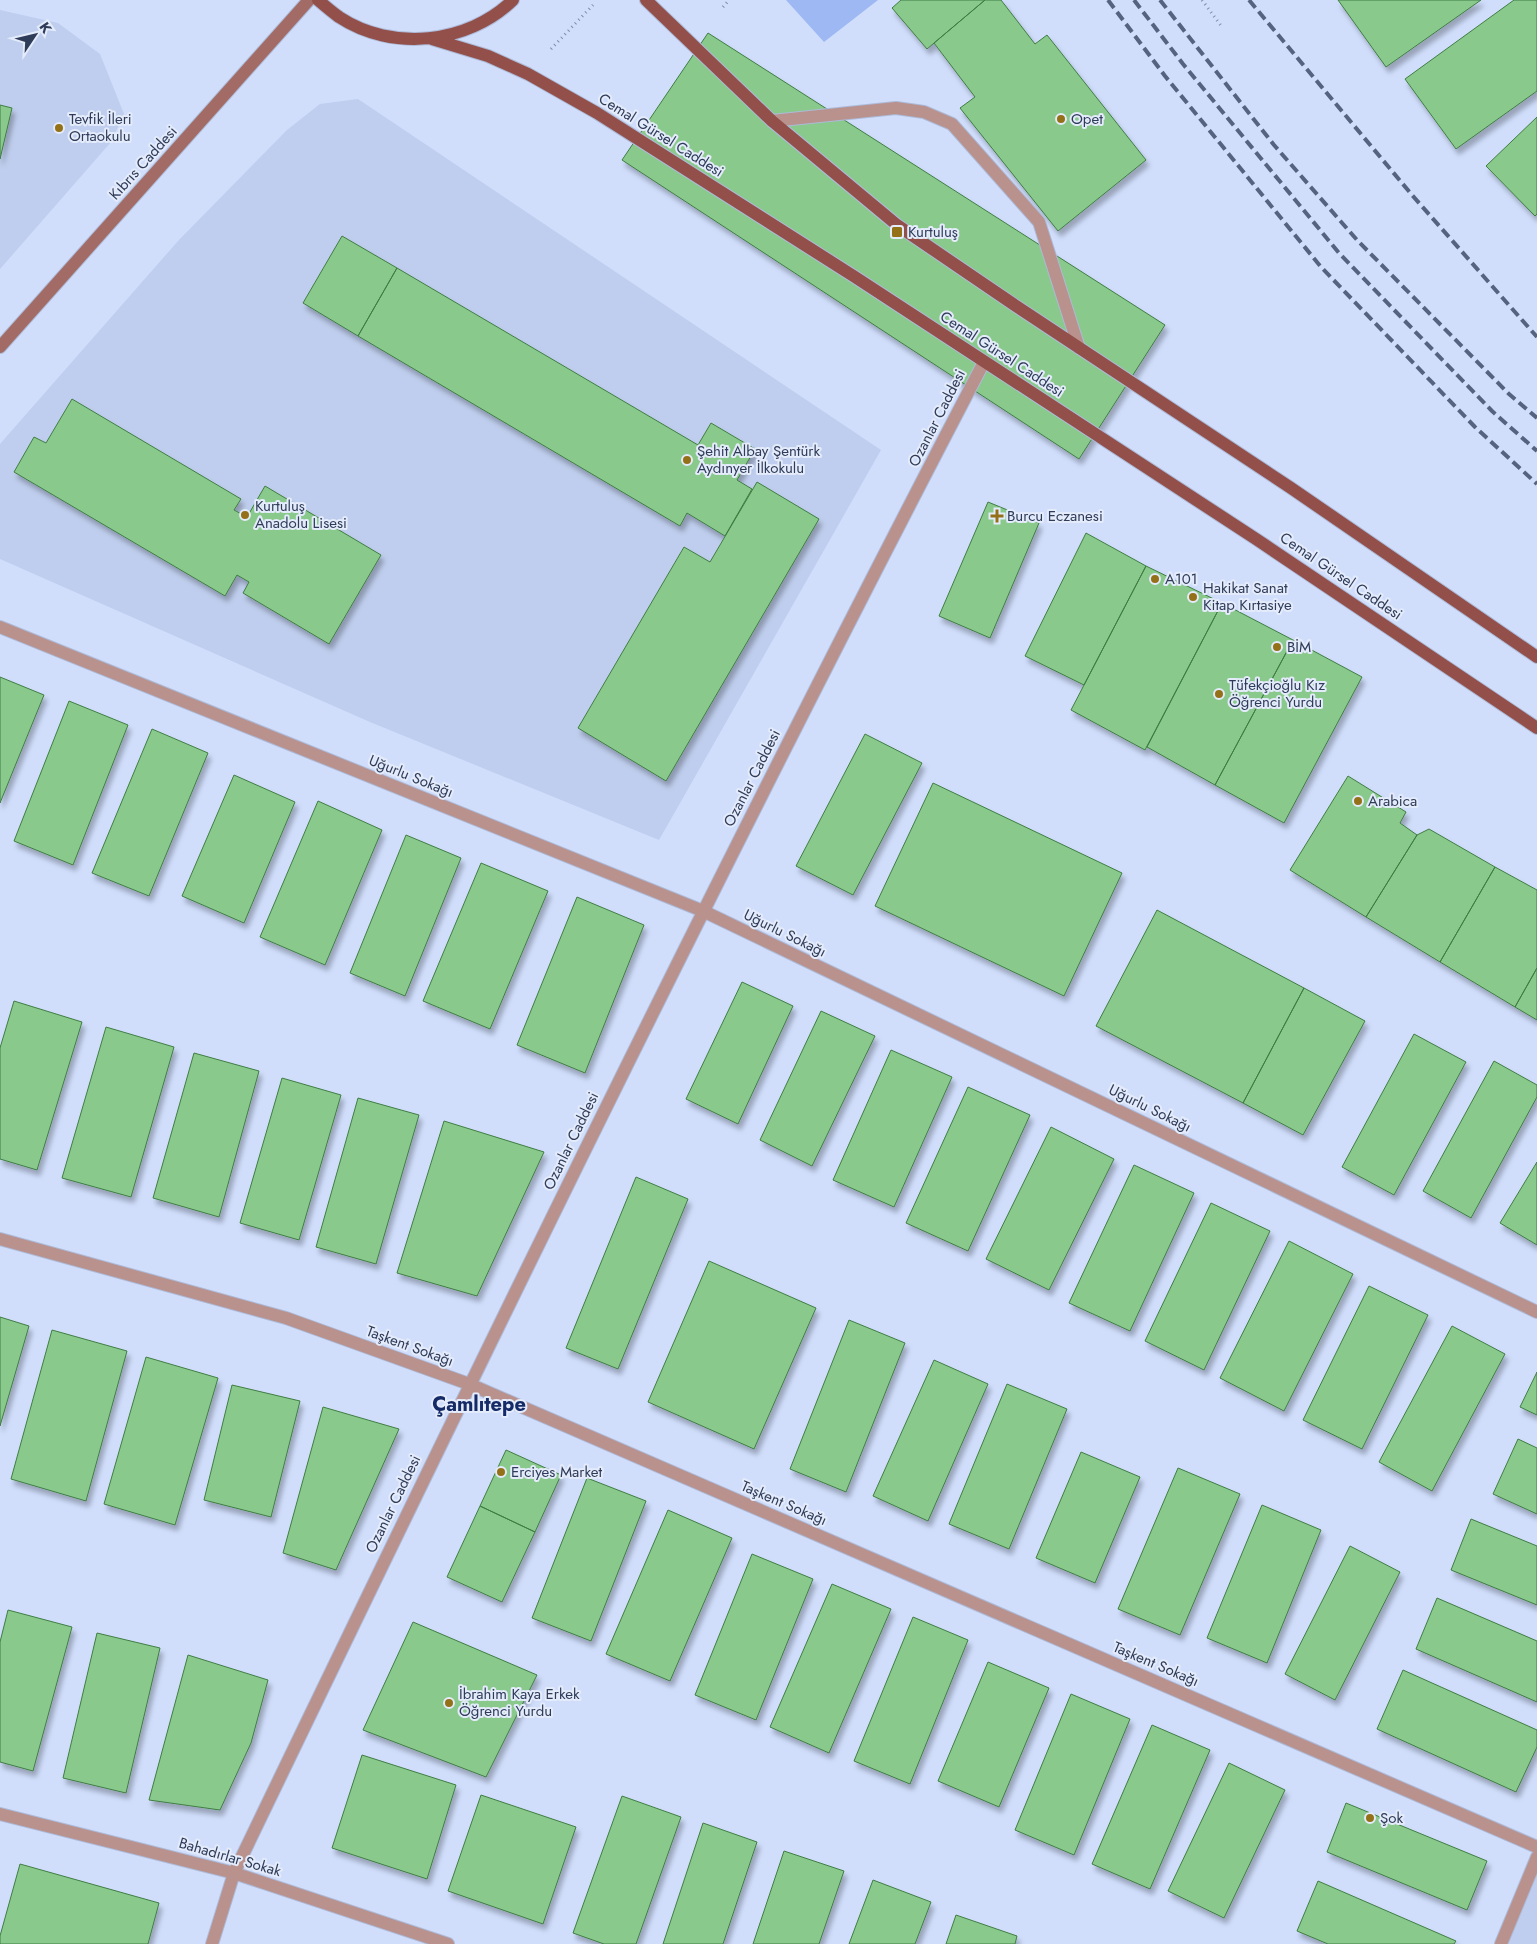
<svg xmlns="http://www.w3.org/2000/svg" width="1537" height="1944" font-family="Jost,sans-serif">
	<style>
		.built { fill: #bfceee }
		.green { fill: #9db8f2 }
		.building { fill: #89c98b; stroke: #407d44; filter: url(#shadow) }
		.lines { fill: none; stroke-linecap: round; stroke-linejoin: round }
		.service-casing { stroke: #adbad8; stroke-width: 14 }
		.minor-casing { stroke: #adbad8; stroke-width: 14 }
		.secondary-casing { stroke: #adbad8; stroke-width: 14 }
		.primary-casing { stroke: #adbad8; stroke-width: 14 }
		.path { stroke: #7e8ba9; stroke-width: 3; stroke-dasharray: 1 4; stroke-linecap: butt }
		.service { stroke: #b9918d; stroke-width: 12 }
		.minor { stroke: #b9918d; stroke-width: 12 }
		.secondary { stroke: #a36b65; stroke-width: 12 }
		.primary { stroke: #934f4a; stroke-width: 12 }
		.rail { stroke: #566380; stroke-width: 4; stroke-dasharray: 10 5; stroke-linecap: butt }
		.poi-dot { fill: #947119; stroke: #e4ebfa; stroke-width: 2 }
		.labels { text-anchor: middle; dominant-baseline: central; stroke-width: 4; stroke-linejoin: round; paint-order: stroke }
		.poi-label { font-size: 15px; fill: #2f3c59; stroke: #e4ebfa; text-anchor: start }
		.street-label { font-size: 15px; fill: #2f3c59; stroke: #e4ebfa }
		.district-label { font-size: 20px; font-weight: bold; fill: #152b67; stroke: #e4ebfa }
	</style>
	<defs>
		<filter id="shadow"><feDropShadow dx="3" dy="5.5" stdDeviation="2.5" flood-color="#0004"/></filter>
	</defs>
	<rect width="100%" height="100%" fill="#d0defc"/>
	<path class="built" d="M0 10 58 23 100 54 124 114 111 142 0 269Z
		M358 99 881 450 659 840 370 722 0 559V444L178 241 287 130 320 104Z
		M1537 1857V1944H1501Z"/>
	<path class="green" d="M786 0H878L824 42Z"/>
	<path class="building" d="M901 0H985L927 49 892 8Z
		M985 0H1001L1035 44 1047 35 1146 160 1058 231 960 108 975 97 934 43Z
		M1338 0H1481L1386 67Z
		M1514 0H1537V91L1456 149 1405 79Z
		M708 33 1165 325 1079 459 622 160Z
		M0 105 12 108 0 159Z
		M1537 117V214L1535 216 1486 166Z
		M342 236 397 268 358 336 303 303Z
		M397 268 698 445 711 423 755 449 737 480 752 489 725 536 687 513 680 526 358 336Z
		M72 399 241 499 234 510 247 517 265 486 381 555 329 644 243 593 249 582 237 575 225 596 14 472 34 437 46 443Z
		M757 482 819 519 666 781 578 728 684 547 710 562Z
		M988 502 1039 523 990 638 939 616Z
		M1086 533 1146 566 1084 685 1025 656Z
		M1146 566 1222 603 1145 750 1071 710Z
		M1222 603 1293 640 1215 785 1147 747Z
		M1293 640 1362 677 1284 823 1215 785Z
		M0 677 44 695 0 803Z
		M69 701 128 725 73 865 14 841Z
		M152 729 208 753 149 896 92 873Z
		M865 734 922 763 853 895 796 866Z
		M234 775 295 802 244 923 182 896Z
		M1348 776 1406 812 1400 823 1417 835 1366 917 1290 870Z
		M933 783 1122 873 1064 996 875 906Z
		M318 801 382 830 325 965 260 937Z
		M1429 829 1495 867 1440 962 1366 917 1417 835Z
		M406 835 461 858 405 996 350 973Z
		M481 863 548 891 490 1029 423 1001Z
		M1495 867 1537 890V968L1515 1007 1440 962Z
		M577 897 644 925 585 1073 517 1045Z
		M1157 910 1304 988 1243 1103 1096 1026Z
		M1537 968V1020L1515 1007Z
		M742 982 793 1006 738 1124 686 1099Z
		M1304 988 1365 1021 1303 1135 1243 1103Z
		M14 1001 82 1022 37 1170 0 1159V1048Z
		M821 1011 875 1036 812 1166 760 1140Z
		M106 1027 174 1047 131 1197 62 1178Z
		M1414 1034 1466 1062 1394 1195 1342 1167Z
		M891 1050 952 1077 894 1207 833 1180Z
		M194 1053 259 1071 219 1217 153 1198Z
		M1494 1061 1537 1085V1097L1471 1218 1423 1191Z
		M282 1078 341 1095 299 1240 240 1223Z
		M968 1087 1030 1115 968 1251 906 1223Z
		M358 1098 419 1115 376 1264 316 1247Z
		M444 1121 544 1152 477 1296 397 1273Z
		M1051 1127 1114 1159 1049 1290 986 1259Z
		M1537 1162V1245L1500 1223Z
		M1134 1165 1194 1193 1130 1331 1069 1303Z
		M636 1177 688 1199 618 1369 566 1348Z
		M1211 1203 1270 1231 1204 1370 1145 1341Z
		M1289 1241 1353 1274 1284 1411 1220 1378Z
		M709 1261 816 1308 754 1449 648 1402Z
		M1369 1286 1428 1315 1362 1449 1303 1420Z
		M0 1317 29 1326 0 1426Z
		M849 1320 905 1343 846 1492 790 1469Z
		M1452 1326 1505 1354 1432 1491 1379 1462Z
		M52 1330 127 1351 86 1501 11 1479Z
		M146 1357 218 1378 175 1525 104 1504Z
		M934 1360 988 1384 928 1521 873 1496Z
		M1537 1372V1415L1520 1407Z
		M1007 1384 1067 1409 1009 1549 949 1524Z
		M232 1385 300 1401 271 1517 204 1500Z
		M323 1407 399 1429 336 1570 283 1553Z
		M1518 1439 1537 1448V1514L1493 1494Z
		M506 1450 561 1475 535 1532 480 1506Z
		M1081 1452 1140 1477 1095 1583 1036 1558Z
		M1178 1468 1240 1494 1180 1635 1118 1609Z
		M587 1478 646 1501 591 1641 532 1618Z
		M1262 1505 1321 1530 1267 1663 1207 1638Z
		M480 1506 535 1532 502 1602 447 1577Z
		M668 1510 732 1538 670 1681 606 1654Z
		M1471 1519 1537 1546V1605L1451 1570Z
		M1350 1546 1400 1572 1335 1700 1285 1674Z
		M752 1554 813 1579 756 1720 695 1695Z
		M832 1584 891 1609 829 1753 770 1727Z
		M1437 1598 1537 1641V1702L1416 1649Z
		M8 1610 72 1627 33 1771 0 1762V1642Z
		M913 1617 968 1640 910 1784 854 1761Z
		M413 1622 537 1675 486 1777 363 1730Z
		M97 1633 160 1648 126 1793 63 1778Z
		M188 1655 268 1680 251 1743 220 1810 149 1800Z
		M988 1662 1049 1688 999 1807 938 1781Z
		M1403 1670 1537 1730V1747L1516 1792 1377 1729Z
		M1071 1694 1130 1719 1074 1855 1015 1830Z
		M1152 1725 1210 1750 1150 1889 1092 1864Z
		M362 1755 456 1785 427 1879 332 1848Z
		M1229 1763 1285 1790 1224 1918 1168 1891Z
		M481 1795 576 1827 543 1924 448 1891Z
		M622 1796 681 1817 636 1944H604L573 1933Z
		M1346 1803 1487 1861 1467 1910 1327 1852Z
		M703 1823 757 1842 723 1944H663Z
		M784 1851 844 1871 819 1944H753Z
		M20 1864 159 1903 148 1944H0V1936Z
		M873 1880 931 1902 915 1944H849Z
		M1318 1881 1456 1941 1454 1944H1328L1297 1931Z
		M956 1915 1017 1936 1015 1944H946Z"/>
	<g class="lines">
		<defs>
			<path id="service" d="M772 121 896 108 924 112 952 124 1039 222 1079 348"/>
			<path id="minor" d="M0 627 703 911 1537 1312
				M0 1239 286 1318 469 1384 1537 1847
				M0 1814 234 1873 448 1944
				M212 1944 234 1873C478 1366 723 861 984 362
				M1501 1944 1537 1857"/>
			<path id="secondary" d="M0 347 309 0"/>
			<path id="primary" d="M318 0C325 6 332 12 339 17 392 52 468 44 513 0
				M646 0 772 121 897 225 1016 306 1291 488 1537 657
				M432 39 488 56 528 74 597 113 855 277 1256 539 1537 728"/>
		</defs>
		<use href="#service" class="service-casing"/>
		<use href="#minor" class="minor-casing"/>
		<use href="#secondary" class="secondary-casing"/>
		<use href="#primary" class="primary-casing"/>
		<path class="path" d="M1202 0 1222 27
			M723 7 729 0
			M551 49 593 5"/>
		<use href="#service" class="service"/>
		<use href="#minor" class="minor"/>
		<use href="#secondary" class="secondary"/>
		<use href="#primary" class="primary"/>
		<path class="rail" d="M1108 0 1165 76 1321 267 1475 427 1537 484
			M1134 0 1183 64 1339 253 1492 411 1537 451
			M1160 0 1274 145 1357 240 1509 394 1537 418
			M1249 0 1412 195 1537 337"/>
	</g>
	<g class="poi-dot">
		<circle cx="1061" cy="119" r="5"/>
		<circle cx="59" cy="128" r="5"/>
		<rect x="891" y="226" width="12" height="12" rx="2.5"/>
		<circle cx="687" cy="460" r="5"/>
		<circle cx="245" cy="515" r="5"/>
		<path d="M994.5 508.5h5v5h5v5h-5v5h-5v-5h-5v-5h5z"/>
		<circle cx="1155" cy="579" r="5"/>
		<circle cx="1193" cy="597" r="5"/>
		<circle cx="1277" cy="647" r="5"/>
		<circle cx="1219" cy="694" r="5"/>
		<circle cx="1358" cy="801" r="5"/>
		<circle cx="501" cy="1472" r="5"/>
		<circle cx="449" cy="1703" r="5"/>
		<circle cx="1370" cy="1818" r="5"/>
	</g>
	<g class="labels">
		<g class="poi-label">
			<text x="69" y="119">Tevfik İleri<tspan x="69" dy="17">Ortaokulu</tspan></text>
			<text x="1071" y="119">Opet</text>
			<text x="908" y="232">Kurtuluş</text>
			<text x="697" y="451">Şehit Albay Şentürk<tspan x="697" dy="17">Aydınyer İlkokulu</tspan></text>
			<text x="255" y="506">Kurtuluş<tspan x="255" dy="17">Anadolu Lisesi</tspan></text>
			<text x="1007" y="516">Burcu Eczanesi</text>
			<text x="1165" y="579">A101</text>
			<text x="1203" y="588">Hakikat Sanat<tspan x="1203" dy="17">Kitap Kırtasiye</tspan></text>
			<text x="1287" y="647">BİM</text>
			<text x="1229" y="685">Tüfekçioğlu Kız<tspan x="1229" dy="17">Öğrenci Yurdu</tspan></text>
			<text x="1368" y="801">Arabica</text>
			<text x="511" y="1472">Erciyes Market</text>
			<text x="459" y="1694">İbrahim Kaya Erkek<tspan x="459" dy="17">Öğrenci Yurdu</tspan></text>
			<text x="1380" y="1818">Şok</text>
		</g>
		<g class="street-label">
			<text transform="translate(661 135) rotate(32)">Cemal Gürsel Caddesi</text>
			<text transform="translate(143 163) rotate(-48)">Kıbrıs Caddesi</text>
			<text transform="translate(1002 354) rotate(33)">Cemal Gürsel Caddesi</text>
			<text transform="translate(937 418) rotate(-63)">Ozanlar Caddesi</text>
			<text transform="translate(1341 576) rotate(34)">Cemal Gürsel Caddesi</text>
			<text transform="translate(411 776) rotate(22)">Uğurlu Sokağı</text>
			<text transform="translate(752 778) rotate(-63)">Ozanlar Caddesi</text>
			<text transform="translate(785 933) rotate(26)">Uğurlu Sokağı</text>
			<text transform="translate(1150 1108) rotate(26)">Uğurlu Sokağı</text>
			<text transform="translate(571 1141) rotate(-64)">Ozanlar Caddesi</text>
			<text transform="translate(410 1346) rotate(20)">Taşkent Sokağı</text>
			<text transform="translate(784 1503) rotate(23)">Taşkent Sokağı</text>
			<text transform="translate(393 1504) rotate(-64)">Ozanlar Caddesi</text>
			<text transform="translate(1156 1664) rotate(23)">Taşkent Sokağı</text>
			<text transform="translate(230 1857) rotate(16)">Bahadırlar Sokak</text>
		</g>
		<g class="district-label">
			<text x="479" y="1404">Çamlıtepe</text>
		</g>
	</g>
	<g transform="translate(35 35) rotate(55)" stroke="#e4ebfa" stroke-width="4" paint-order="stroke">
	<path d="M0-4L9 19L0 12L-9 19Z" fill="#2f3c59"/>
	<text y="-8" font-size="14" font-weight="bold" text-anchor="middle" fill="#2f3c59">K</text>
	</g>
</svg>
